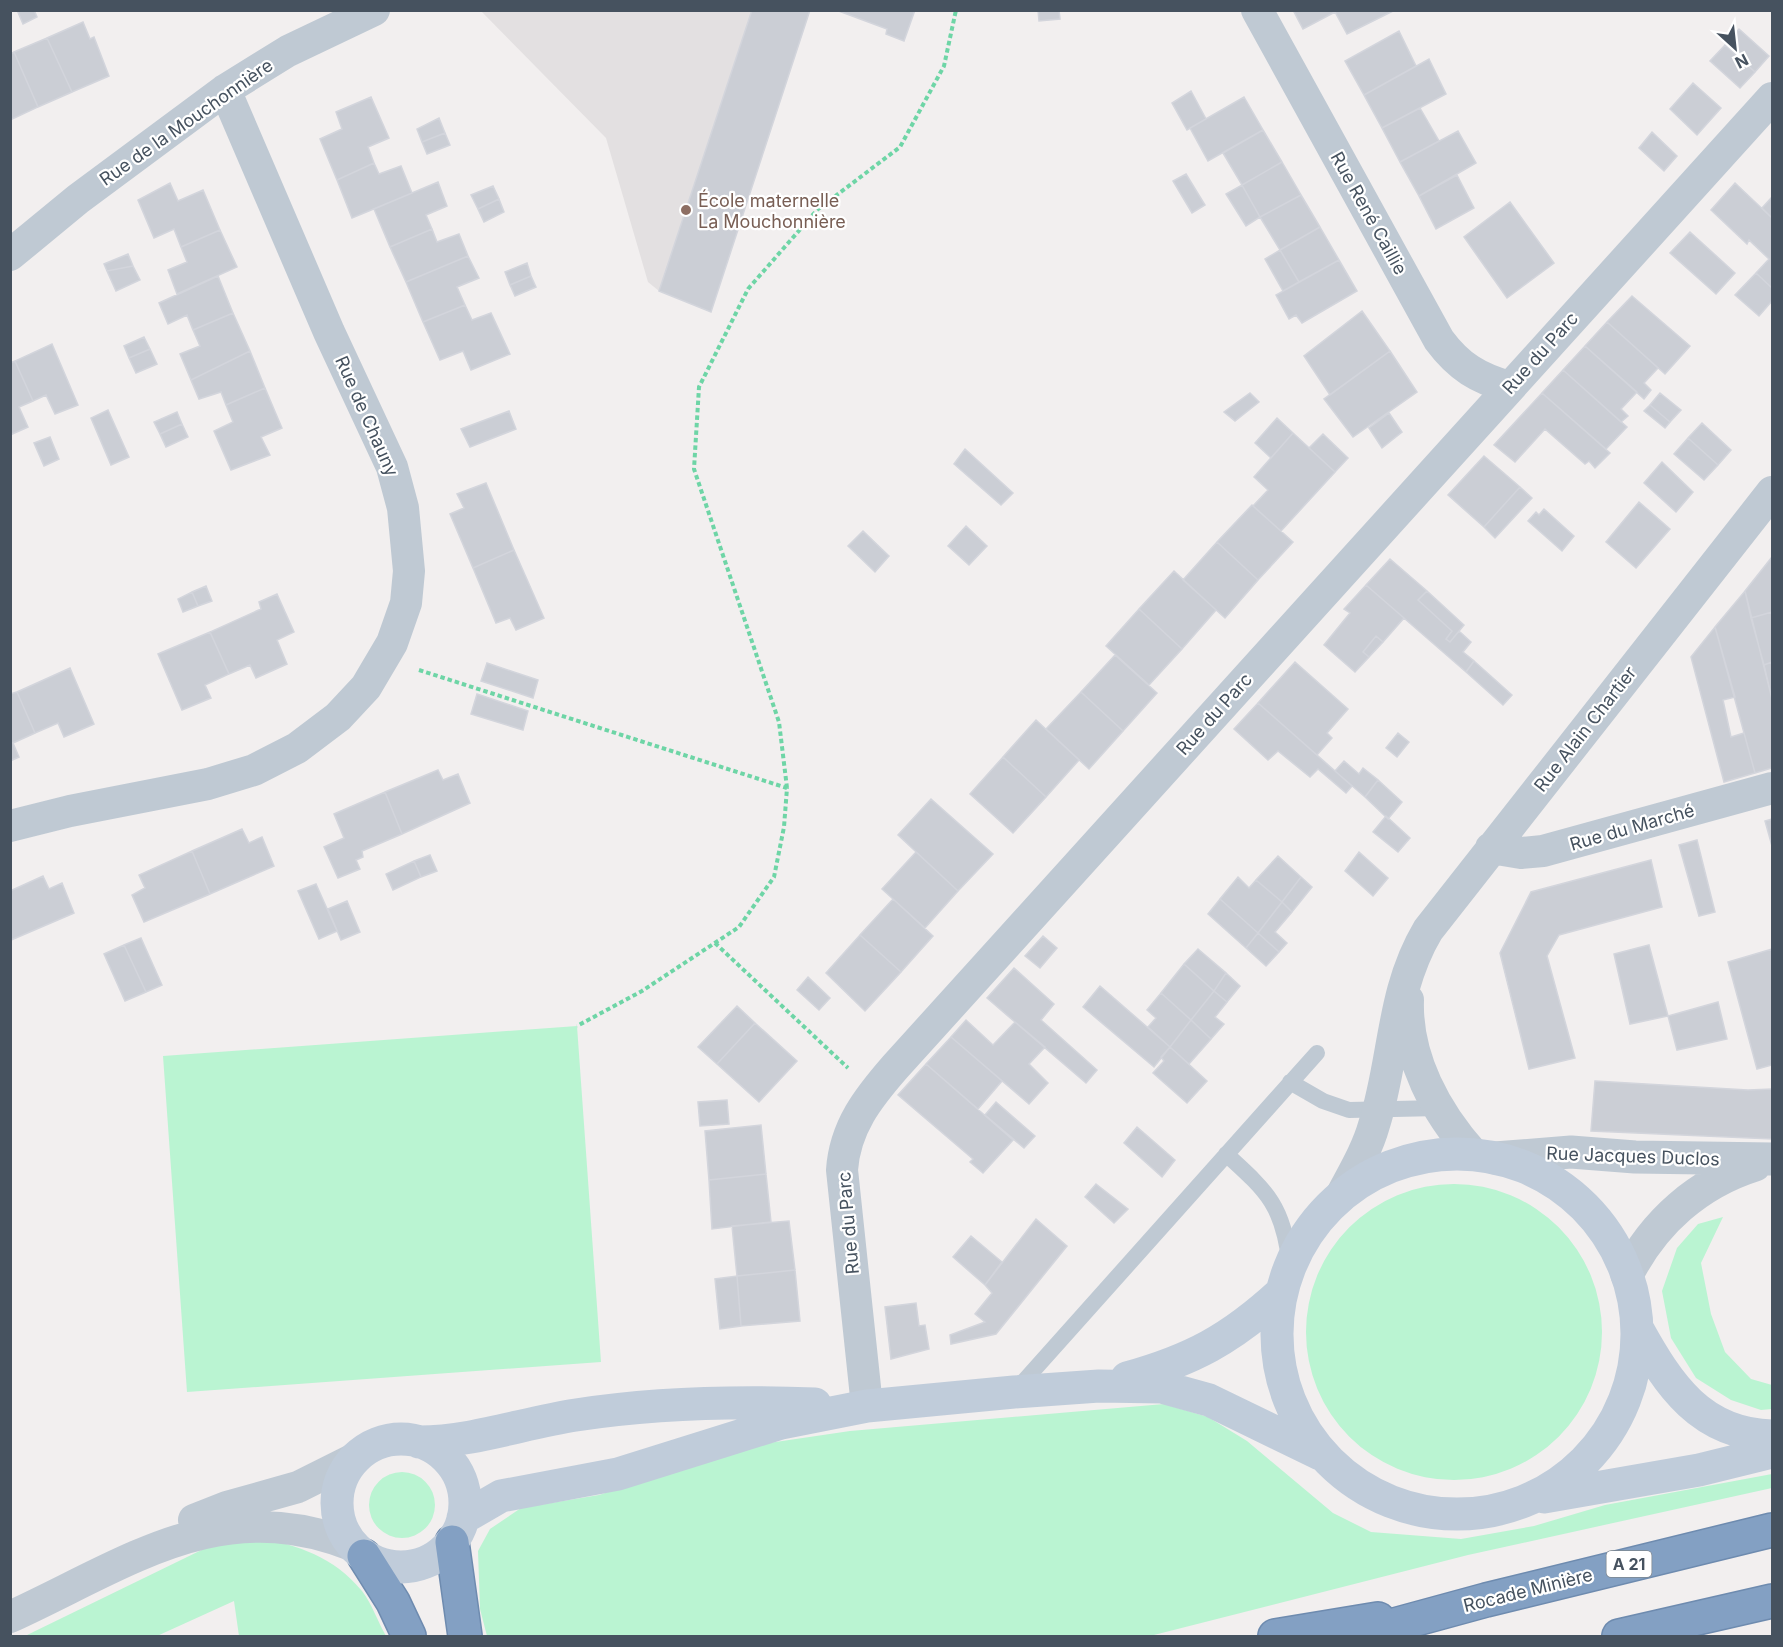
<svg xmlns="http://www.w3.org/2000/svg" width="1783" height="1647" font-family="Inter,sans-serif">
	<style>
		.education { fill: #e3e0e1 }
		.green { fill: #baf4d2 }
		.building { fill: #cbced5; stroke: #d3d5dc; stroke-width: 1.5 }
		.lines { fill: none; stroke-linecap: round; stroke-linejoin: round }
		.motorway-casing { stroke: #6e8baf; stroke-width: 36 }
		.path { stroke: #6ed5a6; stroke-width: 4; stroke-dasharray: 4.5 3; stroke-linecap: butt }
		.service { stroke: #bfc9d3; stroke-width: 16 }
		.minor { stroke: #bfc9d3; stroke-width: 32 }
		.tertiary { stroke: #bfc9d3; stroke-width: 33 }
		.secondary { stroke: #c0ccda; stroke-width: 33 }
		.motorway { stroke: #83a0c3; stroke-width: 33 }
		.education-dot { fill: #8d6e63; stroke: #fff; stroke-width: 2 }
		.labels { text-anchor: middle; dominant-baseline: central; stroke-width: 4.5; stroke-linejoin: round; paint-order: stroke }
		.shield { fill: #fff; stroke: #7e868f; stroke-width: 1.5 }
		.shield-label { font-size: 16px; font-weight: bold; fill: #46525f }
		.street-label { font-size: 18px; fill: #46525f; stroke: #fff }
		.education-label { font-size: 18px; fill: #785e54; stroke: #fff; text-anchor: start }
	</style>
	<rect width="100%" height="100%" fill="#f2efef"/>
	<path class="education" d="M481 11H810L711 312 659 291 648 282 606 138Z"/>
	<path class="green" d="M577 1026 601 1362 187 1392 163 1056Z
		M1306 1332a148 148 0 1 1 296 0a148 148 0 1 1-296 0Z
		M1723 1217 1701 1263 1711 1314 1725 1352 1751 1379 1772 1385V1409L1761 1410 1731 1400 1696 1378 1671 1338 1662 1291 1677 1248 1698 1224Z
		M1164 1404 1208 1417 1247 1441 1333 1513 1371 1532 1461 1539 1534 1526 1605 1505 1772 1474V1488L1468 1555 1150 1636H487L480 1609 478 1551 490 1529 521 1508 599 1495 748 1446 850 1431Z
		M369 1505a33 33 0 1 1 66 0a33 33 0 1 1-66 0Z
		M257 1537C299 1546 333 1556 362 1591 372 1604 378 1622 386 1636H239L234 1601 157 1636H25L222 1540Z"/>
	<path class="building" d="M17 10H34L37 17 23 24Z
		M752 10H810L711 312 659 291Z
		M836 10H915L904 41 886 34 887 29Z
		M1038 10H1059L1060 19 1039 21Z
		M1293 10H1395L1347 34 1335 12 1303 29Z
		M83 22 90 39 94 37 109 76 72 92 47 38Z
		M1739 29 1769 56 1755 72 1725 45Z
		M1399 31 1416 66 1364 95 1345 61Z
		M47 38 72 92 38 107 14 52Z
		M1725 45 1755 72 1740 88 1710 61Z
		M14 52 38 107 10 120V54Z
		M1429 59 1446 94 1382 128 1364 95Z
		M1693 83 1721 108 1697 135 1670 109Z
		M1191 91 1206 119 1187 130 1172 103Z
		M371 97 389 138 368 147 374 163 337 180 320 139 342 129 336 112Z
		M1244 97 1263 130 1208 161 1190 128Z
		M1420 108 1439 141 1400 162 1382 128Z
		M439 118 445 133 422 142 417 129Z
		M1263 130 1282 162 1242 185 1223 153Z
		M1458 131 1476 163 1419 196 1400 162Z
		M1652 132 1677 156 1664 171 1639 148Z
		M445 133 450 145 427 154 422 142Z
		M1282 162 1301 195 1260 217 1242 185Z
		M374 163 379 174 401 166 412 193 352 218 337 180Z
		M1186 174 1205 205 1192 213 1173 181Z
		M1457 175 1474 208 1436 229 1419 196Z
		M438 182 447 206 426 215 432 229 390 247 374 209Z
		M170 183 178 201 203 190 220 230 181 247 174 229 154 238 138 200Z
		M1735 183 1772 218V288L1756 273 1769 259 1749 240 1747 244 1711 210Z
		M1242 185 1260 217 1246 226 1226 194Z
		M493 186 499 199 478 209 471 195Z
		M1301 195 1320 227 1280 250 1260 217Z
		M1772 197V218L1762 208Z
		M499 199 504 212 484 222 478 209Z
		M1510 202 1554 263 1507 298 1464 237Z
		M1320 227 1339 260 1299 282 1280 250Z
		M432 229 437 242 459 234 468 256 406 282 390 247Z
		M220 230 237 267 177 294 168 270 187 262 181 247Z
		M1690 232 1735 273 1716 294 1670 253Z
		M1280 250 1299 282 1283 291 1265 259Z
		M128 254 133 266 107 271 104 264Z
		M468 256 479 278 457 287 465 305 423 322 406 282Z
		M1339 260 1357 291 1302 323 1296 315 1289 319 1276 295Z
		M527 263 531 276 510 285 505 272Z
		M133 266 140 280 116 291 107 271Z
		M1756 273 1772 288V301L1759 316 1735 295Z
		M218 276 233 313 193 330 187 315 168 324 159 303Z
		M531 276 536 287 515 296 510 285Z
		M1632 296 1690 346 1665 374 1607 322Z
		M465 305 472 320 491 313 510 354 471 370 463 351 440 360 423 322Z
		M1362 311 1390 351 1330 395 1304 356Z
		M233 313 250 351 191 380 180 354 200 346 193 330Z
		M1607 322 1658 368 1644 383 1651 390 1644 399 1585 346Z
		M144 337 150 349 129 358 124 346Z
		M52 344 78 405 55 414 46 395 33 401 15 361Z
		M1585 346 1637 392 1621 409 1628 416 1621 422 1563 370Z
		M150 349 157 364 136 373 129 358Z
		M250 351 265 388 226 405 221 392 199 399 191 380Z
		M1390 351 1417 392 1353 437 1324 399Z
		M15 361 33 401 19 407 28 427 10 435V363Z
		M1563 370 1627 427 1606 449 1542 393Z
		M265 388 282 428 261 437 270 455 231 470 214 431 233 422 226 405Z
		M1250 393 1259 402 1235 421 1224 412Z
		M1542 393 1610 453 1595 468 1589 461 1585 464 1545 429 1515 462 1494 445Z
		M1660 393 1681 410 1670 422 1650 405Z
		M1650 405 1670 422 1665 428 1644 411Z
		M108 410 129 457 111 465 91 418Z
		M509 411 516 429 470 447 461 429Z
		M177 412 182 424 160 434 154 422Z
		M1389 413 1402 432 1382 448 1369 428Z
		M1277 418 1293 433 1271 458 1255 443Z
		M1702 423 1731 450 1718 465 1688 438Z
		M182 424 188 437 166 447 160 434Z
		M1293 433 1335 472 1281 531 1253 506 1268 490 1254 477Z
		M1323 434 1348 458 1335 472 1309 448Z
		M50 437 59 459 44 466 34 443Z
		M1688 438 1718 465 1704 480 1674 454Z
		M965 449 1013 493 1001 505 954 464Z
		M1484 456 1520 487 1484 527 1448 495Z
		M1662 462 1693 492 1676 512 1644 483Z
		M486 483 514 550 473 568 450 514 464 508 457 494Z
		M1520 487 1532 498 1495 538 1484 527Z
		M1639 502 1670 529 1636 568 1606 542Z
		M1252 505 1293 542 1258 580 1217 542Z
		M1544 509 1574 536 1562 551 1528 521 1536 512 1539 515Z
		M966 526 987 546 969 565 948 546Z
		M863 531 889 556 875 572 848 546Z
		M1217 542 1258 580 1225 618 1183 580Z
		M514 550 544 618 516 630 510 618 496 623 473 568Z
		M1772 557V612L1751 618 1745 591Z
		M1390 559 1427 591 1418 600 1452 631 1446 639 1450 642 1459 631 1471 642 1463 652 1474 661 1466 672 1366 585Z
		M1174 571 1216 610 1182 649 1139 609Z
		M1366 585 1404 618 1383 642 1376 636 1363 652 1369 657 1355 672 1324 645 1350 613 1344 609Z
		M206 586 212 601 198 606 192 592Z
		M1427 591 1464 625 1450 642 1446 639 1452 631 1418 600Z
		M1745 591 1772 699V768L1755 773 1715 627Z
		M192 592 198 606 183 612 178 599Z
		M277 594 294 632 277 640 287 664 256 678 250 665 229 674 210 632 261 609 259 602Z
		M1139 609 1182 649 1149 685 1106 646Z
		M1772 612V662L1764 665 1751 618Z
		M1715 627 1735 697 1723 700 1731 737 1744 733 1755 773 1724 782 1691 657Z
		M210 632 229 674 205 685 211 698 182 710 158 654Z
		M1376 636 1383 642 1369 657 1363 652Z
		M1115 655 1157 693 1123 731 1081 692Z
		M1474 661 1512 695 1503 705 1466 672Z
		M1295 662 1348 709 1327 733 1332 738 1317 755 1258 703Z
		M1772 662V699L1764 665Z
		M487 663 538 680 533 698 481 681Z
		M70 668 94 724 64 737 58 723 35 733 17 692Z
		M17 692 35 733 13 743 19 757 10 761V694Z
		M1081 692 1123 731 1089 769 1046 729Z
		M477 694 528 711 523 730 471 714Z
		M1258 703 1352 786 1346 793 1318 769 1310 777 1278 751 1268 760 1234 729Z
		M1036 720 1079 760 1046 797 1003 757Z
		M1398 733 1409 742 1397 757 1386 748Z
		M1003 757 1046 797 1013 833 970 794Z
		M1344 761 1359 774 1363 768 1378 780 1365 797 1335 771Z
		M438 770 443 780 458 774 470 803 402 834 385 792Z
		M1378 780 1402 802 1388 819 1365 797Z
		M385 792 402 834 362 851 363 857 356 860 360 869 338 878 324 847 344 838 334 814Z
		M931 799 993 854 958 891 898 835Z
		M1386 816 1410 838 1398 852 1373 832Z
		M1772 819V846L1765 821Z
		M242 829 249 843 262 837 274 866 210 894 192 851Z
		M1697 840 1715 912 1699 916 1679 845Z
		M192 851 210 894 144 922 132 895 145 888 139 875Z
		M916 852 958 891 925 928 882 889Z
		M1359 852 1388 878 1373 896 1345 871Z
		M430 855 437 871 421 877 414 861Z
		M1278 856 1301 877 1282 902 1256 880Z
		M1651 860 1662 907 1559 935 1547 956 1575 1058 1529 1069 1500 953 1531 892Z
		M414 861 421 877 393 890 386 874Z
		M43 876 49 889 62 883 74 913 11 940 10 891Z
		M1238 877 1249 888 1256 880 1282 902 1258 933 1220 899Z
		M1301 877 1312 887 1292 912 1282 902Z
		M316 884 337 931 319 939 298 891Z
		M893 899 933 936 901 972 860 935Z
		M1220 899 1258 933 1246 948 1208 914Z
		M347 901 360 932 341 940 328 909Z
		M1282 902 1292 912 1275 932 1287 943 1279 952 1258 933Z
		M1258 933 1279 952 1266 966 1246 948Z
		M860 935 901 972 865 1011 826 973Z
		M1043 936 1057 948 1040 968 1025 956Z
		M141 938 162 985 146 992 124 945Z
		M124 945 146 992 125 1001 104 954Z
		M1649 945 1668 1016 1630 1024 1614 954Z
		M1198 949 1226 973 1214 991 1184 964Z
		M1772 949V1065L1757 1069 1728 962Z
		M1184 964 1214 991 1191 1020 1161 993Z
		M1014 968 1054 1004 1041 1020 1097 1070 1086 1083 987 998Z
		M1226 973 1240 986 1227 1002 1214 991Z
		M808 977 830 998 819 1010 797 990Z
		M1100 986 1170 1047 1154 1067 1083 1007Z
		M1214 991 1227 1002 1215 1017 1224 1024 1211 1039 1191 1020Z
		M1161 993 1191 1020 1170 1047 1148 1027 1156 1018 1147 1010Z
		M1718 1002 1727 1039 1677 1050 1668 1016Z
		M737 1006 755 1023 717 1064 698 1047Z
		M966 1020 993 1045 1015 1022 1045 1047 1029 1064 1048 1083 1029 1104 951 1037Z
		M1191 1020 1211 1039 1189 1064 1170 1047Z
		M755 1023 797 1061 759 1102 717 1064Z
		M951 1037 1002 1081 978 1109 926 1064Z
		M1170 1047 1207 1081 1187 1103 1153 1073 1164 1061 1161 1057Z
		M926 1064 1013 1140 983 1173 970 1162 973 1159 898 1095Z
		M1595 1081 1748 1090 1772 1089V1139L1591 1131Z
		M727 1100 729 1124 700 1126 698 1102Z
		M996 1102 1035 1136 1024 1148 985 1115Z
		M761 1125 766 1174 709 1180 705 1131Z
		M1137 1127 1175 1160 1162 1177 1124 1143Z
		M766 1174 771 1222 712 1229 709 1180Z
		M1096 1184 1128 1209 1114 1223 1085 1197Z
		M1036 1219 1067 1246 996 1334 951 1344 950 1335 985 1322 975 1314 992 1293 985 1285Z
		M789 1221 795 1270 737 1276 732 1226Z
		M971 1236 1002 1262 985 1285 953 1257Z
		M795 1270 800 1321 741 1326 737 1276Z
		M737 1276 741 1326 720 1329 715 1279Z
		M916 1303 919 1326 925 1325 929 1349 891 1359 885 1307Z"/>
	<g class="lines">
		<defs>
			<path id="motorway" d="M452 1542 465 1636
				M364 1556 393 1602 409 1636
				M1275 1636 1378 1619
				M1354 1636 1486 1600 1772 1530
				M1619 1636 1772 1601"/>
		</defs>
		<use href="#motorway" class="motorway-casing"/>
		<path class="path" d="M419 670 787 788 784 827 774 877 739 927 642 991 577 1026
			M787 788 779 722 694 469 699 387 748 289 817 210 900 147 944 66 956 10
			M715 943 848 1068"/>
		<path class="service" d="M1290 1082 1323 1101 1349 1110 1439 1108
			M1226 1154C1269 1193 1283 1206 1290 1265
			M1016 1390 1317 1053"/>
		<path class="minor" d="M1257 10 1439 340C1459 367 1478 378 1509 387
			M10 255 78 199 225 90 288 51 374 10
			M10 826 70 811 208 784 254 770 297 748 338 717 366 687 392 643 406 603 409 571 403 508 392 467 329 332 225 90
			M1491 848 1521 853 1543 851 1772 788
			M1408 1000C1406 1058 1436 1113 1474 1155
			M1341 1196C1353 1173 1367 1150 1374 1125 1395 1059 1391 992 1428 930L1772 492
			M867 1406 842 1170C845 1127 868 1098 895 1067L1772 98
			M194 1520 227 1507 298 1487 356 1458
			M10 1617C128 1563 221 1492 354 1546"/>
		<path class="tertiary" d="M1495 1158 1571 1152 1635 1157 1772 1159
			M1627 1275C1654 1222 1698 1183 1755 1165"/>
		<path class="secondary" d="M1277 1334a180 180 0 1 1 360 0a180 180 0 1 1-360 0Z
			M1637 1328C1669 1386 1701 1434 1772 1436
			M1127 1378C1192 1360 1231 1339 1281 1293
			M337 1503a64 64 0 1 1 128 0a64 64 0 1 1-128 0Z
			M419 1442C472 1442 524 1423 576 1415 654 1403 736 1401 815 1404
			M1544 1497 1699 1470 1772 1452
			M463 1518 501 1496 618 1474 781 1423 867 1406 1014 1392 1099 1386 1162 1387 1209 1400 1320 1454"/>
		<use href="#motorway" class="motorway"/>
	</g>
	<circle class="education-dot" cx="686" cy="210" r="6"/>
	<g class="labels">
		<rect class="shield" x="1606.5" y="1551" width="45" height="26" rx="4.5"/>
		<g class="shield-label">
			<text x="1629" y="1564">A 21</text>
		</g>
		<g class="street-label">
			<text transform="translate(186 122) rotate(-35)">Rue de la Mouchonnière</text>
			<text transform="translate(1369 213) rotate(61)">Rue René Caillie</text>
			<text transform="translate(1540 353) rotate(-48)">Rue du Parc</text>
			<text transform="translate(367 416) rotate(66)">Rue de Chauny</text>
			<text transform="translate(1214 714) rotate(-48)">Rue du Parc</text>
			<text transform="translate(1585 729) rotate(-52)">Rue Alain Chartier</text>
			<text transform="translate(1632 827) rotate(-16)">Rue du Marché</text>
			<text transform="translate(1633 1156) rotate(2)">Rue Jacques Duclos</text>
			<text transform="translate(848 1223) rotate(-95)">Rue du Parc</text>
			<text transform="translate(1528 1590) rotate(-14)">Rocade Minière</text>
		</g>
		<g class="education-label">
			<text x="698" y="200">École maternelle<tspan x="698" dy="21">La Mouchonnière</tspan></text>
		</g>
	</g>
	<rect width="1783" height="1647" fill="none" stroke="#46525f" stroke-width="24"/>
	<g transform="translate(1735 48) rotate(153)" stroke="#ffffff" stroke-width="4.5" paint-order="stroke">
	<path d="M0-4.5L10 22L0 15L-10 22Z" fill="#46525f"/>
	<text y="-9" font-size="16" font-weight="bold" text-anchor="middle" fill="#46525f">N</text>
	</g>
</svg>
